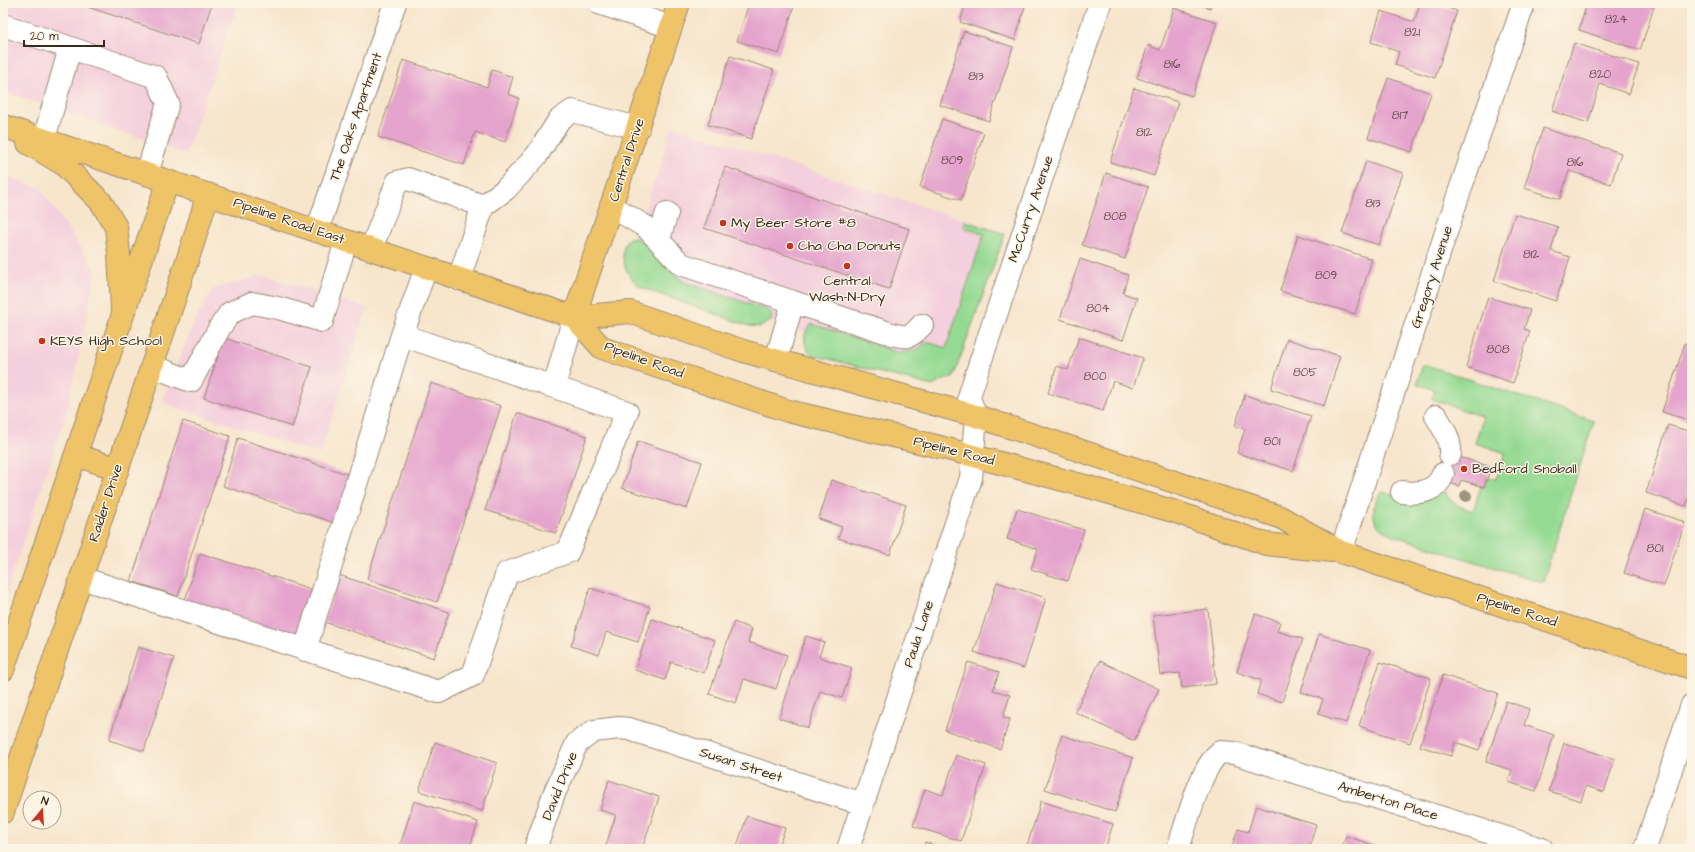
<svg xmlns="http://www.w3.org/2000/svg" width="1695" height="852" font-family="'Architects Daughter',sans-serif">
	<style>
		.built { fill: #f4cfdd }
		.green { fill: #95da93; stroke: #688258 }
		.building { fill: #e5a4cd }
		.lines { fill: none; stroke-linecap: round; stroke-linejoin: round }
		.minor-casing { stroke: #998875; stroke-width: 24 }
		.major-casing { stroke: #998875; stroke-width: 24 }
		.minor { stroke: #fff; stroke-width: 22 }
		.major { stroke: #efc469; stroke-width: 22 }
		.tree { fill: #9c967c }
		.poi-dot { fill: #c8321e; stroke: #fcf5e5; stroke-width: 1.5 }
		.labels { text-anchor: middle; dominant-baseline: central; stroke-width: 3; stroke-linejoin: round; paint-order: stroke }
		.number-label { font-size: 12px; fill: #66484a }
		.street-label { font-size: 14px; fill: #3b2a1e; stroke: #fcf5e5 }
		.poi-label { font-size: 14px; fill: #3b2a1e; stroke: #fcf5e5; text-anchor: start }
	</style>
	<rect width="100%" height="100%" fill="#fcf5e5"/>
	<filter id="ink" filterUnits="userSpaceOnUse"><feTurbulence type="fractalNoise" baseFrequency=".025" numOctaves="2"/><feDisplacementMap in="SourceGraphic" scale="8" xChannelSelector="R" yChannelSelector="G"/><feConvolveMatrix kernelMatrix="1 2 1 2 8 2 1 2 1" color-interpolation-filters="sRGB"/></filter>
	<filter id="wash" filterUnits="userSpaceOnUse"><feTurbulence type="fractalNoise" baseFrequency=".012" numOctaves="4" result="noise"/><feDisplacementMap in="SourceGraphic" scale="16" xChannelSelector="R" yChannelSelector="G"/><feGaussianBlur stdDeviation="0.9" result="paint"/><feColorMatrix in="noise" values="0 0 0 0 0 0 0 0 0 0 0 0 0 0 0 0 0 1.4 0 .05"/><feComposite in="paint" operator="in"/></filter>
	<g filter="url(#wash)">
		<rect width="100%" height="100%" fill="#f7e5cc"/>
		<path class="built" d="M3 3H238L186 154 3 91Z
			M672 126 1005 233 953 378 946 379 676 289 632 248 653 184 657 177 662 162 664 151Z
			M3 175 40 188 96 271 67 411 3 602Z
			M262 275 367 308 320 454 161 402 196 318 214 289Z"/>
		<path class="green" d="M965 221 1005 234 953 378 946 379 932 386 813 355C803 348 801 332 812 324L900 353 916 350 927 342 946 348 984 234 965 228 963 226Z
			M629 238H635L645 243 669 270 684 282 765 309 769 311 772 316 771 321 760 327 749 326 642 288C627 279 615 252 629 238Z
			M1423 364 1594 421 1543 582C1502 570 1461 558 1420 544 1407 539 1390 536 1380 528 1370 520 1373 500 1382 492L1407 499 1445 491C1450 505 1460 506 1473 511L1481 486 1484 487 1487 478 1496 479 1505 453 1475 443 1483 417 1432 399 1435 390 1417 384Z"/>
		<g id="blocks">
			<path class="building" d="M76 3H212L199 44Z
				M749 3H795L779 54 737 41Z
				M966 3H1026L1015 40 960 22Z
				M1196 3H1211L1210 8Z
				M1420 3H1433L1457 11 1435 78 1395 65 1399 52 1371 42 1381 11 1414 22Z
				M1587 3H1641L1654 7 1640 50 1579 30Z
				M1174 8 1217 22 1192 96 1137 78 1148 45 1160 50Z
				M964 31 1013 47 989 121 940 105Z
				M1574 43 1639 64 1629 94 1600 84 1588 123 1552 111Z
				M730 56 774 70 751 139 708 125Z
				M403 60 487 87 492 70 513 77 508 94 519 98 505 142 475 132 464 165 378 137Z
				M1388 78 1431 93 1412 152 1368 138Z
				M1134 88 1178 102 1154 176 1110 162Z
				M942 119 984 133 961 200 920 187Z
				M1543 128 1621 153 1611 184 1569 171 1560 199 1524 188Z
				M1366 161 1403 173 1379 245 1342 233Z
				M725 167 909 229 889 289 704 228Z
				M1106 173 1148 187 1125 259 1082 245Z
				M1515 214 1558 227 1551 251 1570 257 1556 301 1494 281Z
				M1298 235 1372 259 1355 314 1280 291Z
				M1080 259 1128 275 1123 293 1137 298 1123 340 1060 319Z
				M1488 297 1530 310 1524 329 1530 331 1513 383 1466 367Z
				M1692 324V336L1688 335Z
				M1079 337 1143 358 1133 388 1113 381 1103 411 1048 393 1057 366 1068 370Z
				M224 338 312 367 292 427 204 398Z
				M1287 339 1340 356 1324 406 1271 389Z
				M1685 343 1692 345V421L1662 412Z
				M431 383 501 406 437 602 367 579Z
				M1245 395 1311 416 1293 471 1237 453 1245 429 1235 426Z
				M517 413 587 436 556 533 485 510Z
				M183 421 230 436 178 596 131 581Z
				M1668 425 1692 432V488L1686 506 1646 493Z
				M238 438 353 476 338 524 223 486Z
				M638 441 702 462 687 509 622 488Z
				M1443 452 1491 467 1484 487 1461 480 1459 486 1446 482 1437 472Z
				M831 480 906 505 890 555 838 538 842 527 819 519Z
				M1017 509 1084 530 1068 581 1031 569 1038 549 1007 539Z
				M1645 509 1685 522 1664 586 1624 573Z
				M200 553 314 590 299 637 185 600Z
				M339 575 449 612 434 658 324 622Z
				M997 582 1046 598 1024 668 974 652Z
				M590 588 650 607 638 642 606 632 599 655 571 646Z
				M1208 609 1216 684 1182 688 1180 673 1160 675 1153 615Z
				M1255 614 1280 622 1277 631 1303 639 1282 702 1257 694 1261 680 1237 672Z
				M652 619 715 640 704 673 671 662 665 680 635 670Z
				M734 622 752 629 748 642 787 655 776 689 744 679 736 703 709 694Z
				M1319 634 1370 650 1346 723 1318 714 1323 699 1301 692Z
				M806 636 824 642 819 657 852 668 842 698 820 691 808 728 779 718Z
				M138 647 174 658 144 751 109 740Z
				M1100 661 1159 689 1134 741 1075 712Z
				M968 662 999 672 993 690 1010 695 1003 717 1010 719 1000 749 945 730Z
				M1380 662 1431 678 1410 743 1359 726Z
				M1443 675 1498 693 1479 750 1455 742 1451 756 1420 746Z
				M1506 701 1529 709 1524 725 1554 735 1536 791 1508 782 1512 770 1486 762Z
				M1062 735 1133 758 1115 812 1045 789Z
				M435 742 497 763 482 811 419 791Z
				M1564 743 1615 759 1604 792 1586 786 1581 801 1549 791Z
				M956 755 986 765 961 841 913 826 925 789 943 795Z
				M609 780 659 797 642 849H618L606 845 616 815 600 810Z
				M414 801 478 822 469 849H399Z
				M1041 801 1113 824 1105 849H1026Z
				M1256 806 1316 825 1309 848 1293 843 1291 849H1231L1238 829 1248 832Z
				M747 816 785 828 778 849H736Z
				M1346 836 1386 849H1342Z
				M925 842 944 849H923Z"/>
		</g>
	</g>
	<g filter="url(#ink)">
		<use href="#blocks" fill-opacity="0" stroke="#998875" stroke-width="1"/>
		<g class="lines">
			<defs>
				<path id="minor" d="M599 3 671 27
					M3 25 156 77 168 103 147 174
					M44 139 70 48
					M611 206 646 227 681 264 793 302 776 360
					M317 231 395 3
					M659 239 667 213
					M371 249 397 182 408 179 483 206 506 189 537 155 559 120 572 111 638 128
					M426 268 402 335 554 387
					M459 279 483 206
					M793 302 892 334C908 338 910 338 922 325
					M152 366 191 381 220 327 230 313 252 303 278 308 322 321 346 241
					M1436 416C1443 427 1451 440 1450 454
					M1402 492C1418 494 1437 492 1443 474
					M1341 552 1459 193 1524 3
					M81 578 439 692 473 675 507 573 568 552 627 412 554 387 574 317
					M305 650 402 335
					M535 849 554 794 577 743 594 731 619 728 629 729 863 804
					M848 849 971 478 976 416 969 398 971 390 1100 3
					M1178 849C1186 825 1201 766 1220 752L1234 753 1542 849
					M1645 849 1692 705"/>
				<path id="major" d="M3 126 574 317 630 312 743 351 976 416 1280 517 1341 552 1692 668
					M28 143 63 164 101 202 116 227 119 253 122 309
					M574 317 602 348 788 411 940 447 1089 487 1176 512 1266 544 1332 551
					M574 317 679 3
					M76 455 118 469
					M3 670 168 181
					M3 812 193 243 208 194"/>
			</defs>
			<use href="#minor" class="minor-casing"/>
			<use href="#major" class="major-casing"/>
			<use href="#minor" class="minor"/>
			<use href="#major" class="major"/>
		</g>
		<circle class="tree" cx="1466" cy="496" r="6"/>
	</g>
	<g class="poi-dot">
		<circle cx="723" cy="223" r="4"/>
		<circle cx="790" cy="246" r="4"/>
		<circle cx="847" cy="266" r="4"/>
		<circle cx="42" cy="341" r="4"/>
		<circle cx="1464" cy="469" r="4"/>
	</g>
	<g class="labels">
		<g class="number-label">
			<text x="1616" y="19">824</text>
			<text x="1412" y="32">821</text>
			<text x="1172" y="64">816</text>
			<text x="1600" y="74">820</text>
			<text x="976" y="76">813</text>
			<text x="1400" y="115">817</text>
			<text x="1144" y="132">812</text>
			<text x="952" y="160">809</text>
			<text x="1575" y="162">816</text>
			<text x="1373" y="203">813</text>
			<text x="1115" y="216">808</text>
			<text x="1531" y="254">812</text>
			<text x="1326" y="275">809</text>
			<text x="1098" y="308">804</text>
			<text x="1498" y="349">808</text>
			<text x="1305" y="372">805</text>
			<text x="1095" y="376">800</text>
			<text x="1272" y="441">801</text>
			<text x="1655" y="548">801</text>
		</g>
		<g class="street-label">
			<text transform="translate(356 117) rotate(-71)">The Oaks Apartment</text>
			<text transform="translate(627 160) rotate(-72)">Central Drive</text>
			<text transform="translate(1031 209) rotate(-71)">McCurry Avenue</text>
			<text transform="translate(289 221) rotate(19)">Pipeline Road East</text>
			<text transform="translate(1432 277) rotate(-72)">Gregory Avenue</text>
			<text transform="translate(644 360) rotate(20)">Pipeline Road</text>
			<text transform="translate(954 451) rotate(14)">Pipeline Road</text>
			<text transform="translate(106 503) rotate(-72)">Raider Drive</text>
			<text transform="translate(1517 610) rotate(18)">Pipeline Road</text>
			<text transform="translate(919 634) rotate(-72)">Paula Lane</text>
			<text transform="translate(741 765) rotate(18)">Susan Street</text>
			<text transform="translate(560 786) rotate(-68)">David Drive</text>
			<text transform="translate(1388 801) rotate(17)">Amberton Place</text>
		</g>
		<g class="poi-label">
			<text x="731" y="223">My Beer Store #8</text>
			<text x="798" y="246">Cha Cha Donuts</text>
			<text x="847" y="281" text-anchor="middle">Central<tspan x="847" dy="16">Wash-N-Dry</tspan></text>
			<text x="50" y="341">KEYS High School</text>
			<text x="1472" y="469">Bedford Snoball</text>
		</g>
	</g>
	<rect width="1695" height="852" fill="none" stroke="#fcf5e5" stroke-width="16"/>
	<g transform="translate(42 810) rotate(18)"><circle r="19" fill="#fcf5e5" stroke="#afa495"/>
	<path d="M0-3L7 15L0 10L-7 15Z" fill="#c8321e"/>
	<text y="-6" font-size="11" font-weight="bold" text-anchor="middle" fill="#3b2a1e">N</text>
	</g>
	<path d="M24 40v6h80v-6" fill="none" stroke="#3b2a1e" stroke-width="2"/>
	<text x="30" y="40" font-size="12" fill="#3b2a1e" stroke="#fcf5e5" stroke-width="3" paint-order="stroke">20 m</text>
</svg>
